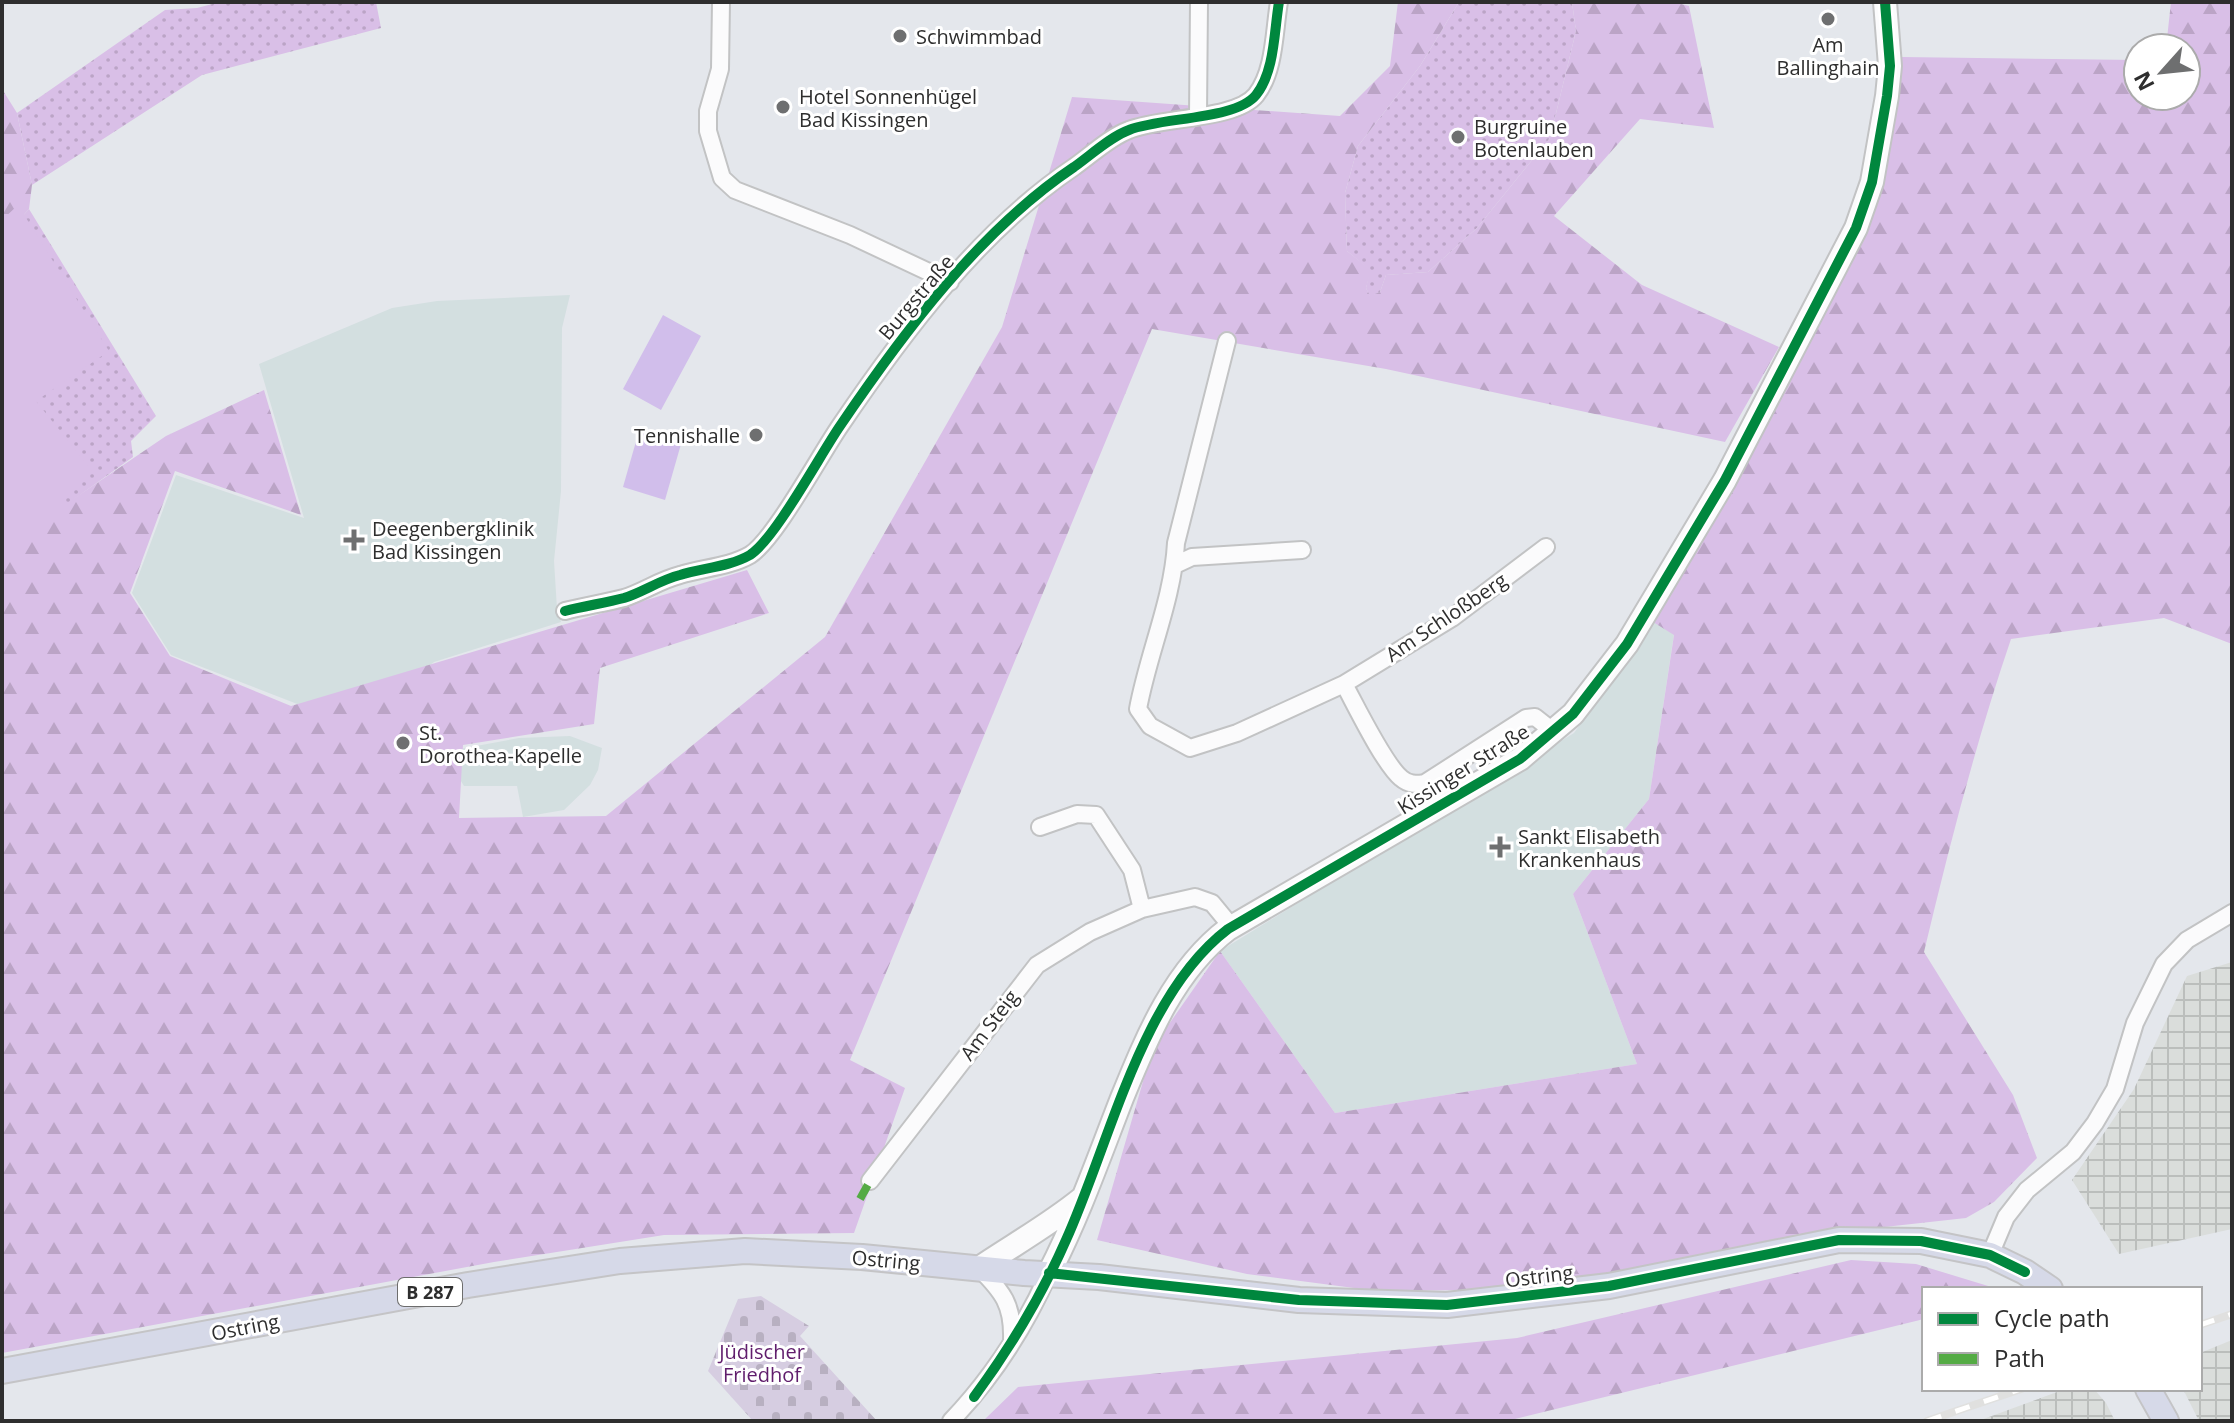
<svg xmlns="http://www.w3.org/2000/svg" width="2234" height="1423" font-family="'Open Sans',sans-serif">
	<style>
		.industrial { fill: url(#industrial-grid) }
		.medical { fill: #d3dfe0 }
		.grass { fill: url(#grass-dots) }
		.forest { fill: url(#forest-firs) }
		.cemetery { fill: url(#cemetery-stones) }
		.park { fill: #d9bfe7 }
		.pitch { fill: #d1beeb }
		.lines { fill: none; stroke-linecap: round; stroke-linejoin: round }
		.street-casing { stroke: #c2c3c4; stroke-width: 20 }
		.secondary-casing { stroke: #c2c3c4; stroke-width: 26 }
		.primary-casing { stroke: #c4c4c6; stroke-width: 28 }
		.street { stroke: #fbfbfc; stroke-width: 16 }
		.secondary { stroke: #fbfbfc; stroke-width: 22 }
		.primary { stroke: #d6d9e8; stroke-width: 24 }
		.rail-casing { stroke: #e0e0df; stroke-width: 8 }
		.rail { stroke: #fff; stroke-width: 5; stroke-dasharray: 15; stroke-linecap: butt }
		.quiet { stroke: #54ab44; stroke-width: 8; stroke-dasharray: 16 8; stroke-linecap: butt }
		.cycleway-casing { stroke: #fff; stroke-width: 15 }
		.cycleway { stroke: #00873e; stroke-width: 10 }
		.poi-dot { fill: #6e6f70; stroke: #fff; stroke-width: 3 }
		.labels { text-anchor: middle; dominant-baseline: central; stroke-width: 6; stroke-linejoin: round; paint-order: stroke }
		.shield { fill: #fff; stroke: #6d6d6d; stroke-width: 2 }
		.shield-label { font-size: 18px; font-weight: bold; fill: #2e2e2e }
		.poi-label { font-size: 20px; fill: #2e2e2e; stroke: #fff; text-anchor: start }
		.street-label { font-size: 20px; fill: #2e2e2e; stroke: #fff }
		.park-label { font-size: 20px; fill: #601d6c; stroke: #fff }
	</style>
	<defs>
		<pattern id="industrial-grid" width="8" height="8" patternUnits="userSpaceOnUse" patternTransform="scale(2)"><rect width="8" height="8" fill="#dadddb"/><path d="M0 4h8M4 0v8" fill="none" stroke="#bbbebc"/></pattern>
		<pattern id="grass-dots" width="8" height="8" patternUnits="userSpaceOnUse" patternTransform="scale(2)"><rect width="8" height="8" fill="#d9bfe7"/><path d="M2 2h.1M6 6h.1" fill="none" stroke="#bba4c6" stroke-width="1.8" stroke-linecap="round"/></pattern>
		<pattern id="forest-firs" width="22" height="20" patternUnits="userSpaceOnUse" patternTransform="scale(2)"><rect width="22" height="20" fill="#d9bfe7"/><path d="M5 1l3.5 6h-7zM16 11l3.5 6h-7z" fill="#bba4c6"/></pattern>
		<pattern id="cemetery-stones" width="16" height="16" patternUnits="userSpaceOnUse" patternTransform="scale(2)"><rect width="16" height="16" fill="#d6cde1"/><path d="M2 7V4a2 2 0 0 1 4 0v3zM10 15v-3a2 2 0 0 1 4 0v3z" fill="#b8b0c1"/></pattern>
	</defs>
	<rect width="100%" height="100%" fill="#e4e7ec"/>
	<path class="industrial" d="M2232 962V1229L2119 1254 2072 1180 2134 1089 2187 976Z
		M2232 1340V1421H2199L2183 1389H2200V1353Z
		M2065 1389H2094L2106 1403 2115 1421H1978Z"/>
	<path class="medical" d="M570 295 562 328 561 491 554 561 557 609 561 622 434 662 424 670 460 749 519 738 570 736 602 748 598 770 590 785 564 810 523 817 517 786H464L450 763 171 655 132 593 176 475 304 518 259 364 392 308 437 301Z
		M1653 622 1674 634 1649 799 1573 894 1637 1064 1335 1113 1220 951 1574 733Z"/>
	<path class="grass" d="M220 2H376L381 28 202 75 32 185 17 113 165 10 197 8Z
		M1459 2H1572L1576 31 1550 138 1477 228 1428 272 1386 275 1380 292 1370 297 1366 288 1370 270 1347 251 1345 193 1358 146 1420 66Z
		M29 209 156 416 131 441 133 457 63 507 2 432V239Z"/>
	<path class="forest" d="M1398 2H1459L1420 66 1358 146 1345 193 1347 251 1371 270 1366 288 1370 296 1380 292 1386 275 1428 272 1477 228 1550 138 1576 31 1572 2H1673L1689 6 1714 128 1640 119 1554 216 1642 285 1779 347 1725 442 1386 369 1152 329 850 1060 905 1088 854 1233 664 1235 494 1262 2 1353V432L63 506 166 436 264 390 301 515 175 471 130 593 170 656 291 706 747 570 769 613 600 668 594 724 463 745 459 818 606 816 825 637 1002 327 1072 97 1340 116 1390 66Z
		M2171 2H2232V644L2164 618 2011 639C1976 742 1949 847 1924 952L2013 1095 2037 1158 1994 1202 1966 1218 1776 1239 1587 1277 1468 1290 1377 1291 1247 1274 1097 1240 1153 1047 1220 951 1335 1113 1637 1064 1573 894 1649 799 1674 635 1653 622 1758 437 1888 146 1902 57 2138 60V96H2186V48H2166Z
		M2 89 17 113 32 185 29 209 2 239Z
		M1851 1260 1916 1264 1998 1289H1924V1319L1507 1421H983L1018 1387 1517 1338Z"/>
	<path class="cemetery" d="M761 1296 809 1326 800 1336 877 1421H753L708 1371 738 1299Z"/>
	<path class="park" d="M18 205 109 351 36 401 92 471 2 567V220Z"/>
	<path class="pitch" d="M663 315 701 336 661 410 623 389Z
		M639 431 681 444 665 500 623 487Z"/>
	<g class="lines">
		<defs>
			<path id="street" d="M721 2 720 69 708 111V131L722 178 735 190 850 235 950 282
				M1198 115 1199 2
				M1227 341 1176 543C1173 599 1148 654 1138 709L1150 726 1190 748 1237 733 1344 684 1452 618 1546 547
				M1175 565 1192 557 1302 550
				M565 611C584 606 605 603 624 598 643 592 660 580 680 575 702 568 729 567 750 555 775 539 820 455 840 426 903 333 980 230 1074 167 1091 155 1110 137 1129 130 1161 117 1236 120 1256 95 1275 71 1274 31 1279 2
				M1344 684C1356 706 1384 764 1401 778 1409 785 1416 784 1425 783L1526 718 1535 717 1554 732
				M1040 827 1077 814 1096 815 1132 870 1142 909
				M870 1181 1037 965 1090 932 1142 909 1195 897 1212 903 1226 920 1228 929
				M1990 1255 2006 1217 2027 1190 2073 1152 2095 1123 2115 1089 2135 1023 2164 964 2187 940 2232 913
				M979 1268C1003 1292 1013 1305 1012 1339
				M951 1421C993 1377 1024 1329 1049 1273"/>
			<path id="secondary" d="M979 1268C1013 1245 1049 1225 1081 1199
				M1049 1273C1078 1217 1099 1157 1122 1098 1147 1037 1174 970 1228 929L1520 759 1573 714 1627 644 1725 480 1856 228 1872 182 1887 96 1890 66 1885 2"/>
			<path id="primary" d="M2 1371 468 1285 620 1261 745 1251 862 1257 1024 1273 1099 1277 1299 1300 1447 1305 1609 1286 1839 1240 1921 1241 1990 1255 2025 1272 2050 1289
				M2148 1389 2166 1421"/>
		</defs>
		<use href="#street" class="street-casing"/>
		<use href="#secondary" class="secondary-casing"/>
		<use href="#primary" class="primary-casing"/>
		<use href="#street" class="street"/>
		<use href="#secondary" class="secondary"/>
		<use href="#primary" class="primary"/>
		<defs>
			<path id="rail" d="M2200 1325 2232 1314
				M1927 1421 2021 1389"/>
		</defs>
		<use href="#rail" class="rail-casing"/>
		<use href="#rail" class="rail"/>
		<path class="quiet" d="M860 1199 870 1181"/>
		<defs>
			<path id="cycleway" d="M565 611C584 606 605 603 624 598 643 592 660 580 680 575 702 568 729 567 750 555 775 539 820 455 840 426 903 333 980 230 1074 167 1091 155 1110 137 1129 130 1161 117 1236 120 1256 95 1275 71 1274 31 1279 2
				M1049 1273 1299 1300 1447 1305 1609 1286 1839 1240 1921 1241 1990 1255 2025 1272
				M974 1397C1011 1347 1041 1297 1066 1240 1110 1143 1141 995 1228 929L1520 759 1573 714 1627 644 1725 480 1856 228 1872 182 1887 96 1890 66 1885 2"/>
		</defs>
		<use href="#cycleway" class="cycleway-casing"/>
		<use href="#cycleway" class="cycleway"/>
	</g>
	<g class="poi-dot">
		<circle cx="1828" cy="19" r="8"/>
		<circle cx="900" cy="36" r="8"/>
		<circle cx="783" cy="107" r="8"/>
		<circle cx="1458" cy="137" r="8"/>
		<circle cx="756" cy="435" r="8"/>
		<path d="M350 528h8v8h8v8h-8v8h-8v-8h-8v-8h8z"/>
		<circle cx="403" cy="743" r="8"/>
		<path d="M1496 835h8v8h8v8h-8v8h-8v-8h-8v-8h8z"/>
	</g>
	<g class="labels">
		<rect class="shield" x="398" y="1278" width="64" height="28" rx="6"/>
		<g class="shield-label">
			<text x="430" y="1292">B 287</text>
		</g>
		<g class="poi-label">
			<text x="916" y="36">Schwimmbad</text>
			<text x="1828" y="44" text-anchor="middle">Am<tspan x="1828" dy="23">Ballinghain</tspan></text>
			<text x="799" y="96">Hotel Sonnenhügel<tspan x="799" dy="23">Bad Kissingen</tspan></text>
			<text x="1474" y="126">Burgruine<tspan x="1474" dy="23">Botenlauben</tspan></text>
			<text x="740" y="435" text-anchor="end">Tennishalle</text>
			<text x="372" y="528">Deegenbergklinik<tspan x="372" dy="23">Bad Kissingen</tspan></text>
			<text x="419" y="732">St.<tspan x="419" dy="23">Dorothea-Kapelle</tspan></text>
			<text x="1518" y="836">Sankt Elisabeth<tspan x="1518" dy="23">Krankenhaus</tspan></text>
		</g>
		<g class="street-label">
			<text transform="translate(916 297) rotate(-50)">Burgstraße</text>
			<text transform="translate(1446 617) rotate(-34)">Am Schloßberg</text>
			<text transform="translate(1463 769) rotate(-32)">Kissinger Straße</text>
			<text transform="translate(989 1025) rotate(-53)">Am Steig</text>
			<text transform="translate(886 1260) rotate(5)">Ostring</text>
			<text transform="translate(1539 1276) rotate(-7)">Ostring</text>
			<text transform="translate(245 1327) rotate(-11)">Ostring</text>
		</g>
		<g class="park-label">
			<text x="762" y="1351">Jüdischer<tspan x="762" dy="23">Friedhof</tspan></text>
		</g>
	</g>
	<rect width="2234" height="1423" fill="none" stroke="#2e2e2e" stroke-width="8"/>
	<rect x="1922" y="1287" width="280" height="104" fill="#ffffff" stroke="#ababab" stroke-width="2"/>
	<rect x="1938" y="1313" width="40" height="12" fill="#00873e" stroke="#ababab" stroke-width="2"/>
	<text x="1994" y="1327" font-size="24" fill="#2e2e2e">Cycle path</text>
	<rect x="1938" y="1353" width="40" height="12" fill="#54ab44" stroke="#ababab" stroke-width="2"/>
	<text x="1994" y="1367" font-size="24" fill="#2e2e2e">Path</text>
	<g transform="translate(2162 72) rotate(243)"><circle r="38" fill="#ffffff" stroke="#ababab" stroke-width="2"/>
	<path d="M0-6L14 30L0 20L-14 30Z" fill="#6e6f70"/>
	<text y="-12" font-size="22" font-weight="bold" text-anchor="middle" fill="#2e2e2e">N</text>
	</g>
</svg>
